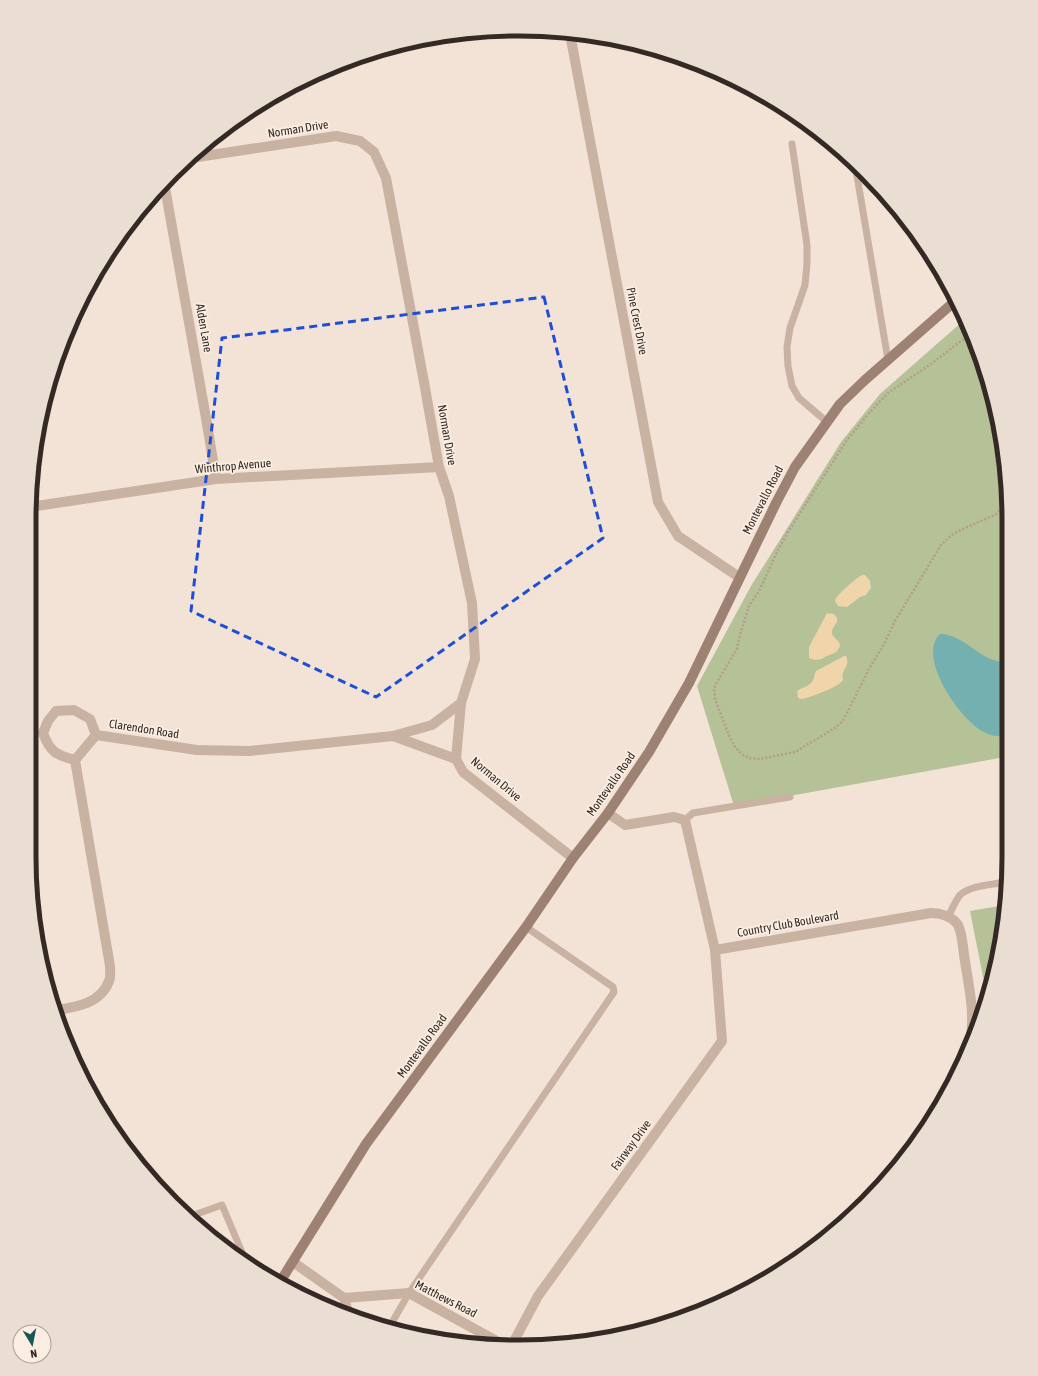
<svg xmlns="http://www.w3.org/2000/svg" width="1038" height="1376" font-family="'Asap Condensed',sans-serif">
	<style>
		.green { fill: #b5c196 }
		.sand { fill: #f0d4aa }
		.water { fill: #74b0af }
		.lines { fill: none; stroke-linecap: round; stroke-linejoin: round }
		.path { stroke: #b69c8c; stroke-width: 2.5; stroke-dasharray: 2 2; stroke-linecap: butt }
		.service { stroke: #cab2a2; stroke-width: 7 }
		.minor { stroke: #cab2a2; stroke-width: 10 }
		.secondary { stroke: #9d8173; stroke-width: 10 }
		.marked { fill: none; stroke: #1d4ed8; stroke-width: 3; stroke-dasharray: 8 5; stroke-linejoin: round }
		.labels { text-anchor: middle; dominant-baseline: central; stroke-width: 3.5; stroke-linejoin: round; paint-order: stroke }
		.street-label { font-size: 12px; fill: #342925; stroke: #faeee2 }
		.rim { fill: none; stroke: #342925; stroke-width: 5 }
	</style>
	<rect width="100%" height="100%" fill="#f2e3d6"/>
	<path class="green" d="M963 321 983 361 1005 455V757L734 806 697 686 751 586 841 442 880 394Z
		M1005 905V921L987 997 970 911Z"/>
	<path class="sand" d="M862 575H865L870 581 871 588 866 595 860 597 847 607 838 606 835 601C836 595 856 578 862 575Z
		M827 613 834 614 837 618V622C836 624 833 628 832 630 829 639 848 641 836 652 832 655 826 655 822 659L815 660 809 658V647Z
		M844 656H846C850 665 845 666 843 673 842 675 843 678 843 680 841 686 807 699 801 699L798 698 797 691C802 687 810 687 813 680 815 677 814 674 816 671Z"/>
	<path class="water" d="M940 634H943C948 635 953 636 958 639 974 647 986 662 1005 662V737C998 736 990 736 984 732 961 721 916 657 940 634Z"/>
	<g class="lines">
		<path class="path" d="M970 334 931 364 888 393 870 412 847 440 788 532 778 550 759 591 749 606 739 638 737 649 717 682 714 689 715 699 730 738 735 747 743 755 750 758 760 759 795 752 835 728 843 721 871 665 882 648 895 621 941 545 953 534 967 527 995 515 1005 506"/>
		<path class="service" d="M792 144 807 245V264L805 285 790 328 787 347 788 366 792 386 799 398 827 422
			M855 164 888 360
			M685 820 693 813 790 797
			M948 917C952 910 955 901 960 895 971 885 991 885 1005 882
			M194 1215 197 1226
			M187 1216 194 1215 222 1205 244 1257
			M390 1326 409 1293 614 992 613 987 526 927"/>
		<path class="minor" d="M570 34 658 502 678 536 739 577
			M191 158 336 136 360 141 374 152 386 178 424 382 439 467 449 496 472 603 475 659 461 703 456 759 463 772 573 858
			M164 182 206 418 216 479
			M30 507 216 479 439 467
			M96 735 197 750 249 751 393 736 456 759
			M393 736 432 725 461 703
			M75 760C56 755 50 752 43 733L48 721 56 711 74 710 90 719 96 735
			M715 950 931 913C940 913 952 916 958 925 962 933 963 946 964 955 968 982 976 1015 970 1041
			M57 1010C77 1007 101 1003 109 981 111 977 110 970 110 966L75 760 96 735
			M293 1262 344 1298 409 1293 500 1343
			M344 1298 348 1312
			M513 1343 538 1296 722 1041 715 950 685 820 674 817 625 825 608 813"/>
		<path class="secondary" d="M280 1282 366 1144 526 927 573 858 608 813 649 752 689 683 776 503 795 467 840 404 865 380 954 302"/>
	</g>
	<path class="marked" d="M544 297 603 538 376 697 191 611 222 338Z"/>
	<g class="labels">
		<g class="street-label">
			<text transform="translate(298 129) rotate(-9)">Norman Drive</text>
			<text transform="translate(637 321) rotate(79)">Pine Crest Drive</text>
			<text transform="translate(204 328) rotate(80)">Alden Lane</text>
			<text transform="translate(447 435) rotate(80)">Norman Drive</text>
			<text transform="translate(233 466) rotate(-5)">Winthrop Avenue</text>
			<text transform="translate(763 500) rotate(-63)">Montevallo Road</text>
			<text transform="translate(144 729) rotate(9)">Clarendon Road</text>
			<text transform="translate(496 779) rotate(40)">Norman Drive</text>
			<text transform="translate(611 784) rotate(-55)">Montevallo Road</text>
			<text transform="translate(788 924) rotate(-10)">Country Club Boulevard</text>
			<text transform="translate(422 1046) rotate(-54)">Montevallo Road</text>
			<text transform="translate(631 1145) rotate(-54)">Fairway Drive</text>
			<text transform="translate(446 1299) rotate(27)">Matthews Road</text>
		</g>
	</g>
	<path d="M0 0H1038V1376H0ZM519 36H519A483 483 0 0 1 1002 519V857A483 483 0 0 1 519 1340H519A483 483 0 0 1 36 857V519A483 483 0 0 1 519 36Z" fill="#eaded3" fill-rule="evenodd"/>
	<path class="rim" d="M519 36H519A483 483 0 0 1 1002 519V857A483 483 0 0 1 519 1340H519A483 483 0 0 1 36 857V519A483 483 0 0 1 519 36Z"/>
	<g transform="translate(32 1344) rotate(170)"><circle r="19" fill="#faeee2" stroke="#ab9f96"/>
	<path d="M0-3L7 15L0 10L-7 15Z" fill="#195657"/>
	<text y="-6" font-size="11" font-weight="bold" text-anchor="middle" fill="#342925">N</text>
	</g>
</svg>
